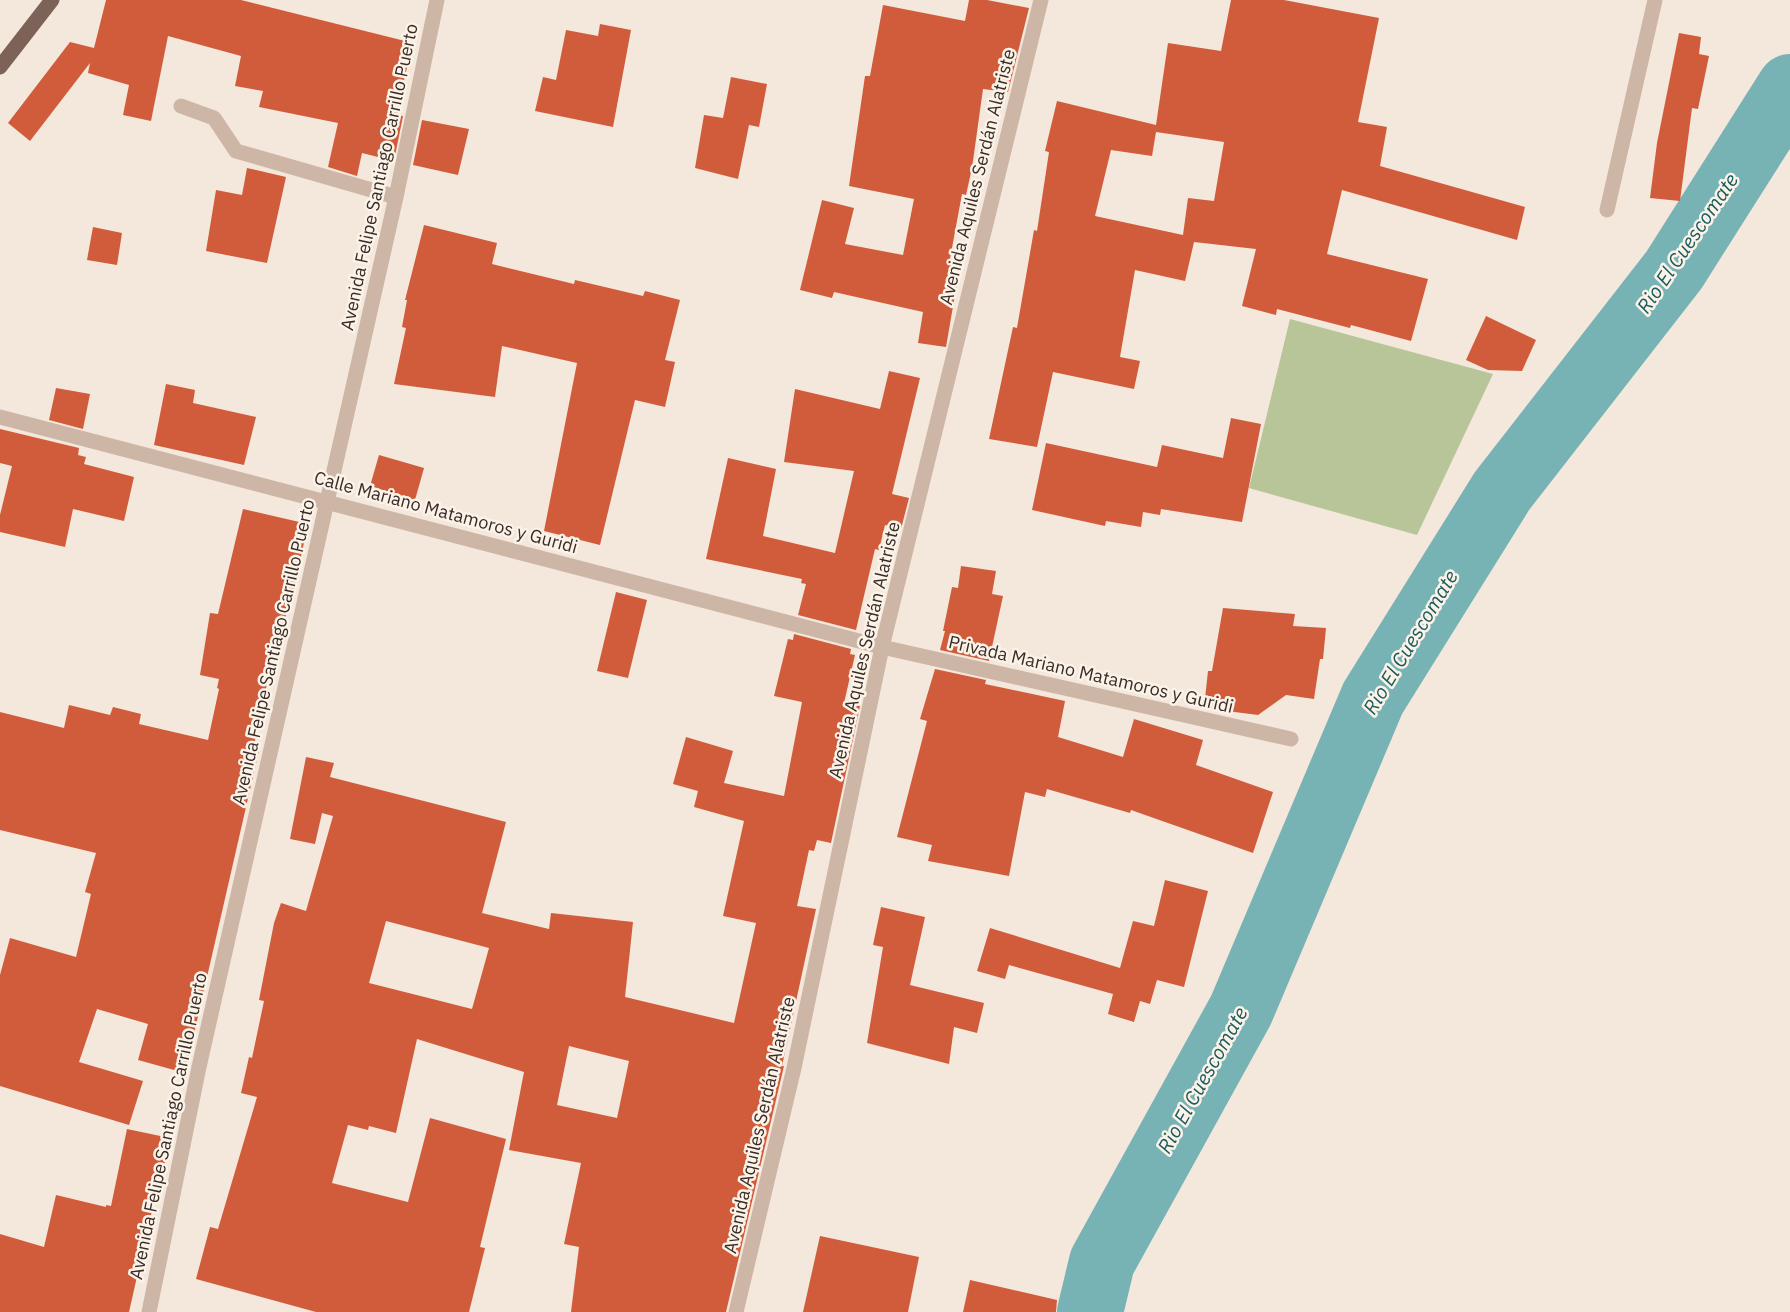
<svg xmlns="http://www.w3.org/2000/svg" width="1790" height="1312" font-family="'IBM Plex Sans',sans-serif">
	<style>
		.green { fill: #b7c599 }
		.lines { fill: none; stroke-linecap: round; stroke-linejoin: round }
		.river { stroke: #77b3b4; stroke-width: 66 }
		.building { fill: #d15c3c; fill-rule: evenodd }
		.minor { stroke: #cdb6a5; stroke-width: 15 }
		.major { stroke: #7c6257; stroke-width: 15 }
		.labels { text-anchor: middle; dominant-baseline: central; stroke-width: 5; stroke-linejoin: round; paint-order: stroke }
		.street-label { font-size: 18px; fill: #392c27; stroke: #fbf2e8 }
		.water-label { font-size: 20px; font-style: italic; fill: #195b5e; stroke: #fbf2e8 }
	</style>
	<rect width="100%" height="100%" fill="#f4e7db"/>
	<path class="green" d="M1290 319 1493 374 1417 535 1249 488Z"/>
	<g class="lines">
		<path class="river" d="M1090 1312 1102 1262 1241 1010 1373 698 1502 491 1674 270 1790 87"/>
	</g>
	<path class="building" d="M106 0H241L413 43 397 109H399L398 115 403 116 394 161 362 153 357 176 328 167 338 123 259 107 263 91 235 86 241 56 168 36 151 121 123 115 129 85 88 73 90 63 30 141 8 123 70 42 94 48Z
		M969 0H987L1029 8 1008 92 983 89 972 168 966 195 962 194 949 264 960 266 946 347 918 343 923 312 834 292 832 298 800 290 822 200 854 208 845 244 903 255 914 199 849 186 865 76H870L883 5 965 21Z
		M1231 0H1284L1379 18 1358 122 1387 127 1380 166 1525 207 1517 240 1342 190 1327 254 1428 279 1411 341 1351 325 1350 328 1277 309 1276 315 1242 306 1256 249 1194 242 1185 281 1135 270 1120 357 1140 361 1134 389 1053 372 1037 447 989 439 1013 327 1017 328 1034 230 1037 231 1049 152 1045 151 1057 101 1156 125 1168 43 1221 51ZM1156 132 1224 142 1214 201 1188 198 1183 235 1095 216 1111 150 1152 156Z
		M600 24 631 30 613 127 535 111 543 77 556 80 566 30 598 36Z
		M1679 33 1701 37 1699 54 1709 56 1698 109 1692 108 1680 201 1650 198 1657 143Z
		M731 77 767 84 759 127 749 125 738 179 695 168 704 115 723 118Z
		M422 120 469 129 458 175 413 165Z
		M247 168 286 177 267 263 206 251 216 190 242 195Z
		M424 225 497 243 492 264 574 284 575 280 643 296 645 291 680 300 665 360 675 362 665 407 635 400 600 545 544 531 577 363 502 346 495 397 394 384 406 328 402 327 407 300H405Z
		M93 227 122 233 117 265 87 260Z
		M1486 316 1536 340 1522 371 1488 370 1466 360Z
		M889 371 920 378 892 494 909 498 901 529 885 525 879 550 875 549 856 630 798 615 806 584 801 583 802 579 706 559 728 458 776 469 763 536 835 553 854 471 784 462 795 389 880 409Z
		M166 384 195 390 193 403 256 417 244 465 154 445Z
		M56 388 90 394 83 429 49 420Z
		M1231 418 1261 424 1242 522 1161 509 1160 515 1143 512 1141 527 1106 521 1105 526 1032 510 1046 443 1157 467 1162 445 1223 458Z
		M0 429 79 448 78 455 86 457 84 464 134 477 124 521 73 509 65 547 0 532V515L12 466 0 463Z
		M379 455 424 468 415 500 370 486Z
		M243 509 308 524 290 608 287 607 284 627 281 626 272 660 254 745 260 746 185 1073 138 1060 148 1024 97 1009 79 1062 143 1081 129 1125 0 1086V975L10 938 76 957 91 894 85 892 96 853 0 830V712L64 728 69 705 110 715 113 707 141 714 139 724 208 740 219 689 217 688 219 679 200 675 210 613 218 614Z
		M961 566 996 571 992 594 1003 596 989 661 940 650 945 631H943L952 587 958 588Z
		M616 592 647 600 628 678 597 671Z
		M1223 608 1295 614 1293 626 1326 628 1323 659H1320L1314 699 1286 695 1258 715 1204 708 1208 671H1212Z
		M794 634 851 649 850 654 855 655 844 703 860 706 831 843 817 840 814 851 809 850 797 906 816 909 782 1066H784L726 1312H571L579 1247 564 1244 581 1163 509 1150 524 1072 417 1039 396 1133 369 1126 368 1130 348 1125 332 1183 408 1202 430 1118 506 1139 480 1247 485 1248 469 1312H316L196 1279 210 1227 218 1229 257 1097 241 1093 249 1057 252 1058 264 1001 259 1000 274 923 281 903 306 911 333 816 322 813 315 844 290 839 306 757 334 763 330 777 506 822 482 913 549 929 551 913 633 922 625 997 734 1023 756 923 723 916 744 821 694 807 698 791 673 784 686 737 733 751 724 783 784 796 802 702 774 696 788 639 793 640ZM386 921 489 948 472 1009 369 983ZM569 1046 629 1061 617 1118 557 1105Z
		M935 669 986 680 985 684 1065 701 1058 737 1123 757 1134 719 1203 740 1196 765 1273 792 1253 853 1131 810 1130 813 1047 789 1045 797 1025 792 1009 876 928 861 932 845 897 837 927 721 920 719Z
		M1165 880 1208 891 1184 987 1157 980 1150 1004 1140 1001 1134 1022 1108 1014 1113 994 1009 965 1005 979 977 971 990 928 1120 968 1133 921 1154 926Z
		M881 907 925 917 910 985 984 1003 977 1033 954 1027 949 1064 867 1043 883 947 873 945Z
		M127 1129 170 1138 159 1193H156L129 1312H0V1234L44 1247 56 1195 106 1207V1205L111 1206Z
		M820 1236 919 1257 908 1312H803Z
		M970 1280 1057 1300 1056 1312H963Z"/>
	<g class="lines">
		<path class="minor" d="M181 106 214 118 236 151 396 197
			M1607 210 1655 0
			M0 417 882 647 1291 739
			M149 1312 199 1067 396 197 437 0
			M736 1312 794 1068 882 647 1041 0"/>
		<path class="major" d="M0 67 52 0"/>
	</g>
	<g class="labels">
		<g class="street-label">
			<text transform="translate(379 177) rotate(-78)">Avenida Felipe Santiago Carrillo Puerto</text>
			<text transform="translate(977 177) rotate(-76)">Avenida Aquiles Serdán Alatriste</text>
			<text transform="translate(446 512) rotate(15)">Calle Mariano Matamoros y Guridi</text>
			<text transform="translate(864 650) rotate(-77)">Avenida Aquiles Serdán Alatriste</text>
			<text transform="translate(273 652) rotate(-77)">Avenida Felipe Santiago Carrillo Puerto</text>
			<text transform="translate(1091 674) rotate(13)">Privada Mariano Matamoros y Guridi</text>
			<text transform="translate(759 1125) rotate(-77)">Avenida Aquiles Serdán Alatriste</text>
			<text transform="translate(168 1126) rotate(-78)">Avenida Felipe Santiago Carrillo Puerto</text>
		</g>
		<g class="water-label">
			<text transform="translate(1687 243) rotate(-56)">Rio El Cuescomate</text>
			<text transform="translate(1410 642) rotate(-59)">Rio El Cuescomate</text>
			<text transform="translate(1202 1080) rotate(-61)">Rio El Cuescomate</text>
		</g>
	</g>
</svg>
